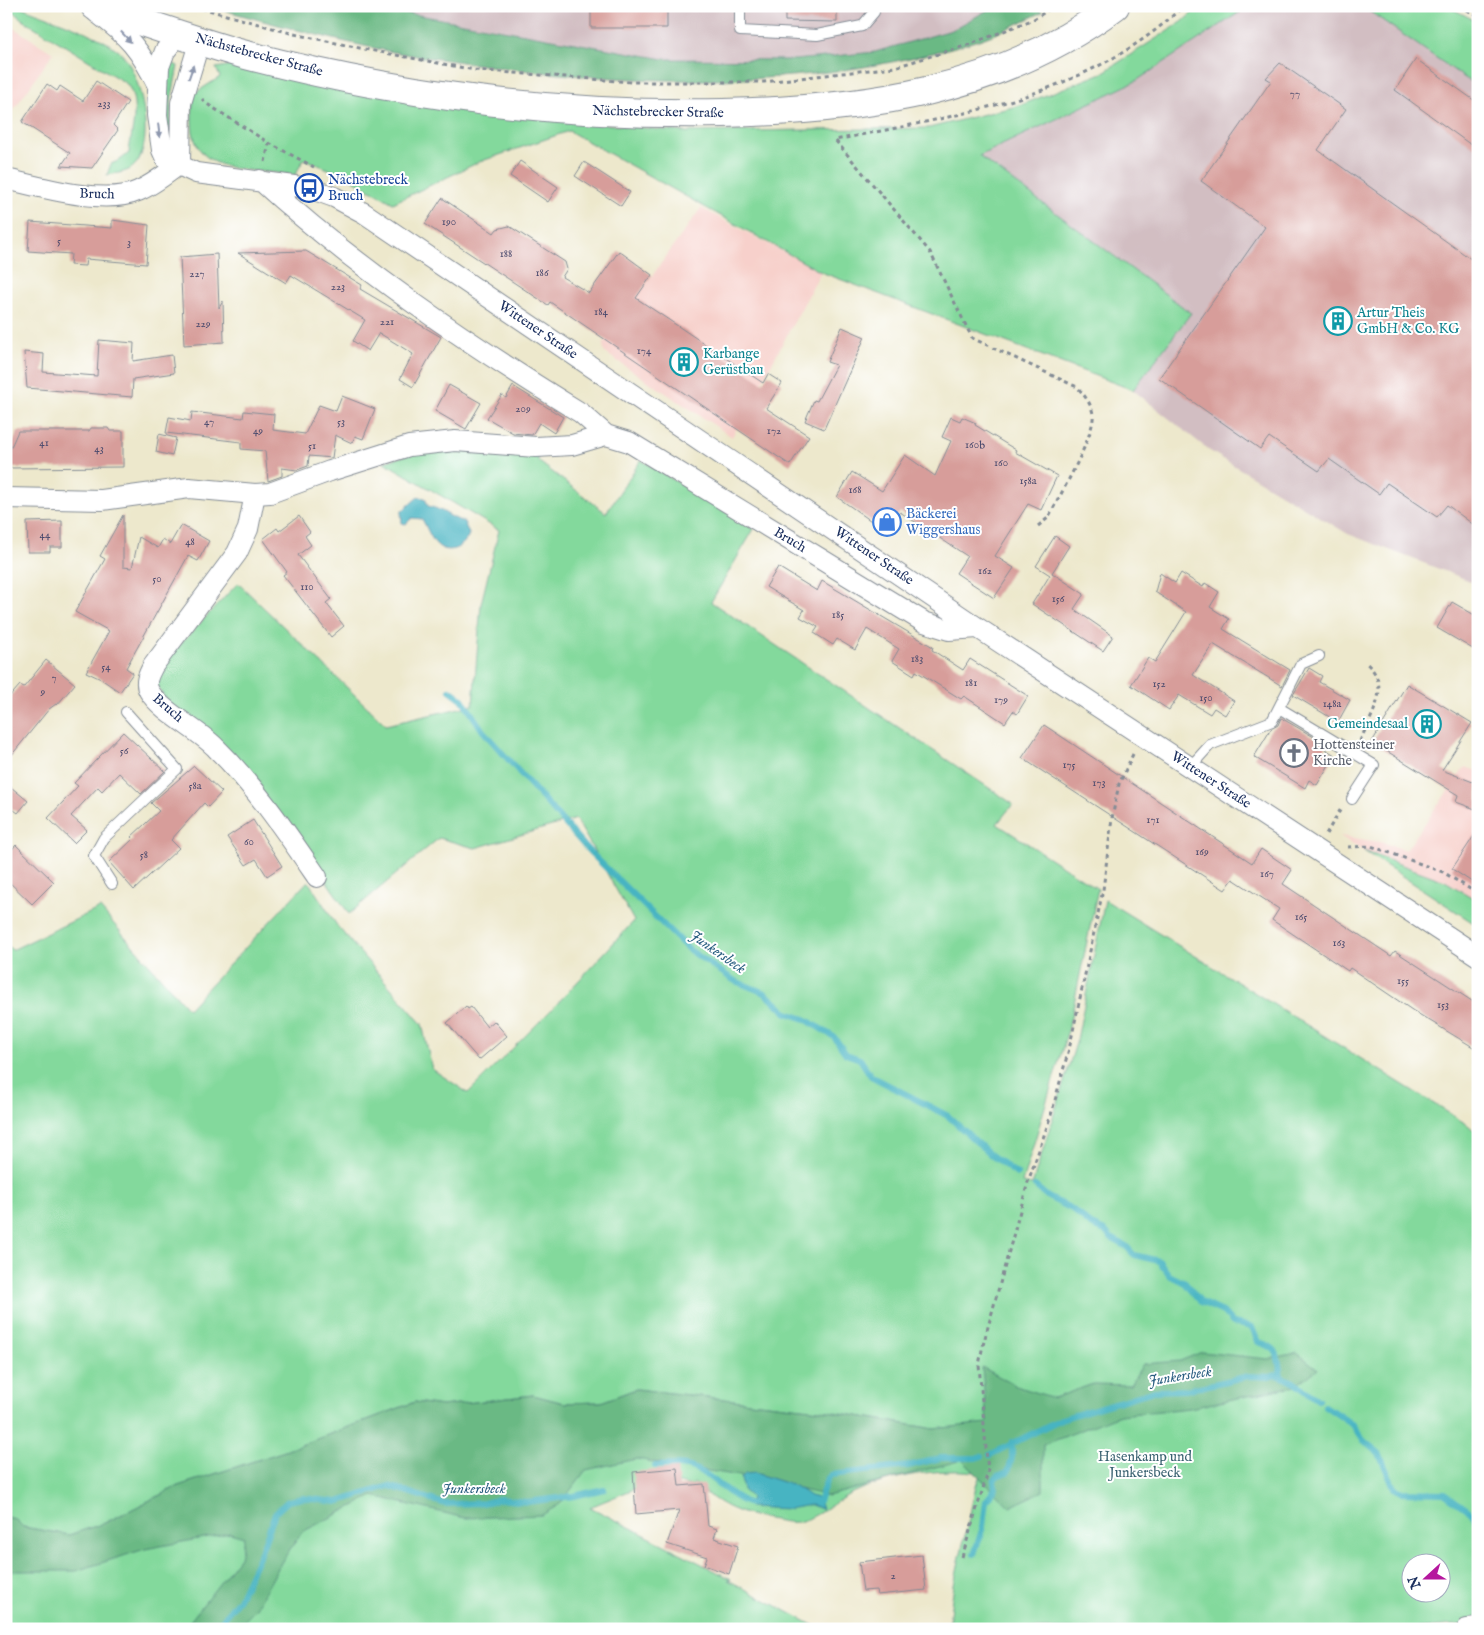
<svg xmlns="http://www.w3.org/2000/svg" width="1484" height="1635" font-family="'IM FELL English',serif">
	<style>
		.built { fill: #f7d0cb }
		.industrial { fill: #d2bec2 }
		.green { fill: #83d99c; stroke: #4f847d; fill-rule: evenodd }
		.forest { fill: #6ab984; stroke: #427471 }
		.water { fill: #46b4c2; stroke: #307290 }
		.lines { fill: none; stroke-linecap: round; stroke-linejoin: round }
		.stream { stroke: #46b4c2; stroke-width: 6 }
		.building { fill: #d79d9a }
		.lane-casing { stroke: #848c95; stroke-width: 12 }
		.street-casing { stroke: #848c95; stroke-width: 22 }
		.secondary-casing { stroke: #848c95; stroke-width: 30 }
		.path { stroke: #848c95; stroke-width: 3; stroke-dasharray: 4 4; stroke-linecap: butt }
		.lane { stroke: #fff; stroke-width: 10 }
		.street { stroke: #fff; stroke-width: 20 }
		.secondary { stroke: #fff; stroke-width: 28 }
		.oneway { fill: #8d97ae }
		.labels { text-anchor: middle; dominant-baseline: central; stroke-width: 4; stroke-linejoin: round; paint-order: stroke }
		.number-label { font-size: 11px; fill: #4a4a6d }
		.street-label { font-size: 14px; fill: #1b2f5e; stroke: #fff }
		.transit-label { font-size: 14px; fill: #164399; stroke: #fff; text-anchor: start }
		.culture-label { font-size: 14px; fill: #0d838f; stroke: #fff; text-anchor: start }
		.shop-label { font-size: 14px; fill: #366cbe; stroke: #fff; text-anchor: start }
		.worship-label { font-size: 14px; fill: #5b616d; stroke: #fff; text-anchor: start }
		.park-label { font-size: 14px; fill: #3a6271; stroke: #fff }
		.water-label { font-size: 15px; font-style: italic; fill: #2a5e81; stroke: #fff }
	</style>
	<rect width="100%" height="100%" fill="#fff"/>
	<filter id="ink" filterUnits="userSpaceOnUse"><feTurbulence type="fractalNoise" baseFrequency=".02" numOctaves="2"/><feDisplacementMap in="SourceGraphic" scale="10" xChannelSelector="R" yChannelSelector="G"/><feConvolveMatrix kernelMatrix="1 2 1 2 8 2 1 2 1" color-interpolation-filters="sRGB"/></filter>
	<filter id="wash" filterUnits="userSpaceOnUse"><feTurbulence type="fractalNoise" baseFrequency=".0096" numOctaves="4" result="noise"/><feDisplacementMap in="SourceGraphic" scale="20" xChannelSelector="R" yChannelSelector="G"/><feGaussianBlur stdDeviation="1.12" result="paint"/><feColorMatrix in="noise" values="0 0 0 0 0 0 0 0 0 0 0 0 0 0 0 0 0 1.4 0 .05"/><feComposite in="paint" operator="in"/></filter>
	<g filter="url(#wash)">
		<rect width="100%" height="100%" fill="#ede8cc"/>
		<path class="built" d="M6 23 53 53 6 121Z
			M701 208 821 272 732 437 604 352 603 344Z
			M1465 767 1478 771V901L1445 881 1364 851 1340 836 1380 842 1406 850Z"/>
		<path class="industrial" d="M368 6H995L952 30 875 52 795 60 664 59Z
			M1249 6H1362L1478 87V584L1348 534 1210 451 1133 390 1191 313 979 156Z"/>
		<path class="green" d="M7 6H19C47 18 97 32 120 52 141 71 156 143 135 165 128 173 117 173 107 175L111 164 120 160 129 153C131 131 141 103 127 84L23 20Z
			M1200 6H1249L1136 81 979 156 1191 313 1133 390 821 272 569 131 479 162 393 203 348 177 304 159 295 175C235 167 178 177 195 93L220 77 216 68 232 65 461 110 685 132 929 128 1021 105 1102 73 1182 22Z
			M1362 6H1447L1478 22V87Z
			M170 62 178 66 171 101 170 142 165 145 167 68Z
			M446 449 539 453 538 461 606 513 641 460 754 529 711 602 1013 804 997 824 1098 889 1069 1027 1022 1183 1032 1185 1077 1040 1105 900 1468 1125 1478 1134V1623L1407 1629H949C951 1587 961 1554 970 1514 973 1499 975 1486 981 1473 944 1466 888 1477 854 1492 837 1500 823 1513 805 1520 795 1524 785 1522 775 1520 740 1515 721 1507 694 1483L691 1486 680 1483 668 1485 663 1477 590 1507 731 1579 728 1580 820 1629H6V1553L11 1555 269 1474 972 1441 976 1425 934 1429 828 1411 636 1389 601 1402 564 1403 533 1395 442 1406 415 1402 285 1451 178 1486 105 1523 69 1535 23 1527 15 1519 6 1517V944L12 950 100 908 188 1009 308 881 338 927 422 1024 432 1069 468 1093 555 1006 634 921 576 819 475 848 439 838 349 914 321 873 164 697 155 682 169 656 238 583 386 725 473 705 481 604 499 530 384 462 418 452ZM1412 1562H1442V1592H1412Z
			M1364 851 1445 881 1478 901V926Z"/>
		<path class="forest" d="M209 6H368L664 59 795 60 875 52 952 30 995 6H1034L1043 12C1020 22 997 35 972 42 809 92 622 87 455 61 431 58 406 55 383 50 324 38 266 22 209 6Z
			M1202 1352 1268 1359 1297 1353 1318 1369 1295 1386 1190 1408 1120 1415 1043 1445V1491L1010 1507 962 1460 828 1496 752 1478 636 1459 586 1470 560 1504 542 1515 465 1518 373 1496 302 1532 282 1561 255 1610 236 1629H184L240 1557 244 1537 230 1533 145 1549 76 1571H6V1517L15 1519 23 1527 69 1535 105 1523 178 1486 285 1451 415 1402 442 1406 533 1395 564 1403 601 1402 636 1389 828 1411 934 1429 987 1423 982 1367 1016 1386 1054 1398 1093 1384 1130 1385 1143 1364 1180 1361Z"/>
		<path class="water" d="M418 497 425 498 428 506C445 510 448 517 464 522L469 534C463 550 444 557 433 540 429 534 426 526 422 519L412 518 406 524 402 523 401 512Z
			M755 1473 795 1486 810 1496 818 1498 822 1509 811 1505 788 1509 749 1507 751 1497 743 1490 741 1478 745 1474Z"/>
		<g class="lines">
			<path class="stream" d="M450 690 462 699 483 731 589 851 688 949 735 981 765 993 787 1013 805 1019 834 1037 846 1054 860 1059 871 1076 948 1116 991 1155 1017 1174
				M1035 1186 1048 1197 1072 1209 1091 1225 1105 1231 1111 1238 1126 1246 1134 1255 1159 1261 1169 1275 1185 1283 1201 1302 1223 1312 1233 1323 1252 1327 1258 1342C1281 1348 1277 1355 1281 1376
				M1325 1406 1353 1425 1363 1440 1379 1453 1394 1488 1402 1492 1444 1493 1472 1513 1478 1525
				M990 1455 1061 1419 1154 1391 1186 1390 1249 1376 1270 1377 1276 1375 1292 1381 1318 1400
				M655 1466C665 1466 677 1464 686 1466 711 1471 726 1496 750 1504
				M819 1501 827 1479 831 1475 908 1466 941 1458H976L982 1456
				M974 1554 983 1527 986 1501 995 1489 994 1481 997 1476 1008 1472 1012 1458V1442
				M215 1629 239 1599 261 1552 275 1513 288 1501 303 1498 337 1502 389 1486 445 1504 484 1503 500 1499 527 1502 574 1496 604 1489"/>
		</g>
		<g id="blocks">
			<path class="building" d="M591 6H667V28H591Z
				M785 6H837V22L785 21Z
				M1416 59 1478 103V150L1395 90Z
				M1280 63 1346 109 1318 150 1478 264V528L1447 505 1437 517 1387 483 1379 494 1329 459 1319 471 1269 437 1260 449 1159 378 1265 227 1201 181 1271 81 1266 78Z
				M96 81 128 102 113 125 118 130 92 168 61 166 70 153 22 122 47 84 57 91 60 86 83 101Z
				M520 161 558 187 548 202 510 176Z
				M584 162 630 192 621 206 575 176Z
				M442 198 494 233 497 229 509 226 565 262 567 269 562 277 589 293 619 251 652 275 636 298 763 383 768 374 782 383 766 408 809 436 790 465 550 302 548 305 425 224Z
				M112 220 149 225 146 264 86 259 85 266 70 265 71 254 28 251 30 222 112 228Z
				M306 251 362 285 360 289 441 337 413 387 400 379 413 354 379 333 368 351 353 341 365 320 291 275 286 283 238 253Z
				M217 254 219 308 223 301 224 342 184 345 180 257Z
				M842 327 865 337 824 429 805 421 814 400 817 401 836 365 827 362Z
				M99 340 134 343 133 361 172 355 174 373 133 379 132 397 27 388 24 352 44 354 43 372 97 376Z
				M449 385 481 403 466 429 435 411Z
				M513 386 563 417 554 433 539 423 532 435 513 433 487 418 502 395 506 398Z
				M342 396 375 409 363 439 355 436 352 443 335 435 332 458 309 456 308 466 297 470 282 468V476L268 481 265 451 241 449V442L166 433 169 417 191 421 192 412 243 418 244 411 274 414 273 430 305 434 319 405 336 411Z
				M951 417 960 421 962 417 976 423 975 425 1016 450 1015 452 1057 476 1041 510 1028 504 995 556 1014 568 994 598 956 573 967 556 900 512 887 532 837 497 852 472 882 491 905 455 935 476 951 441 942 437Z
				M91 428H108L110 431H123V467L7 468V456L18 431H89Z
				M159 434 176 438 172 456 156 452Z
				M123 515V567L132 568 139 537 158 548 163 539 170 544 181 525 209 541 198 561 188 556 126 668 133 673 120 692 101 679 86 672 109 631 75 612 105 559 100 556Z
				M299 516 310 532 305 536 311 545 298 555 331 599 326 603 344 626 331 637 283 575 287 572 263 539 277 528 279 531Z
				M62 521V547H50V552H28L27 522Z
				M1055 536 1069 546 1052 573 1084 594 1074 609 1113 636 1103 651 1032 604 1050 575 1036 566Z
				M778 567 817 591 822 581 933 647 932 650 963 670 970 659 1028 696 1017 714 1013 711 1005 723 964 696 961 699 916 671 914 675 892 661 899 649 867 629 855 650 837 639 833 645 814 633 818 627 800 617 804 610 766 587Z
				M1160 573 1175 583 1181 573 1203 587 1205 583 1219 592 1210 607 1229 619 1223 629 1290 670 1282 686 1213 644 1193 675 1234 701 1225 715 1214 708 1210 714 1179 695 1169 710 1131 685 1148 658 1155 662 1186 612 1155 592Z
				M1452 602 1478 617V652L1437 628Z
				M46 660 75 684 57 705 56 704 49 709 6 762V701L20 685 24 687Z
				M1309 668 1322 676 1319 682 1350 700 1338 722 1293 695Z
				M1407 684 1472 723 1442 770 1478 784V810L1456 802 1458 795 1372 742Z
				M1281 718 1326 744 1325 749 1335 755 1317 785 1309 780 1305 788 1254 757 1271 729 1278 725Z
				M1044 725 1252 863 1261 849 1292 870 1283 884 1391 956 1395 951 1478 1005V1050L1412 1010 1350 968 1348 971 1272 920 1279 909 1233 879 1225 890 1022 758Z
				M123 732 165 771 141 794 119 773 102 791 98 787 71 816 87 830 74 843 48 818 78 786 74 783Z
				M194 766 222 792 208 807 204 803 171 840 179 848 134 890 109 862 133 839 131 837 159 811 151 803Z
				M6 783 28 801 18 813 6 804Z
				M253 820 282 866 267 876 256 859 246 865 227 837Z
				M1478 830V886L1452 869Z
				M16 845 54 882 32 904 6 879V856Z
				M466 1006 468 1009 471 1007 487 1027 494 1021 507 1036 479 1060 447 1023Z
				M677 1468 679 1486 704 1484 708 1526 717 1529 714 1538 738 1546 729 1574 704 1565 707 1557 667 1544 679 1510 636 1514 633 1472Z
				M922 1555 926 1590 877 1595 876 1590 863 1591 859 1562Z"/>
		</g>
	</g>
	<g filter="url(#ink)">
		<use href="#blocks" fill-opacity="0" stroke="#848c95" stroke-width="1"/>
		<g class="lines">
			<defs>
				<path id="lane" d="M740 6V31L817 35 862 26 874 12 873 6
					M1279 708 1374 765 1352 799
					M1190 767 1210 745 1272 721 1301 664 1319 656
					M112 884 94 856 104 838 177 769 126 712"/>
				<path id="street" d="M96 12C128 36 140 49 158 86
					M189 36 174 40 165 51 159 67 157 115 162 150 166 159 196 173 309 188 334 197 364 213 978 628 1478 956
					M180 164 181 103 200 40
					M6 179C40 187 105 206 138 191 153 185 167 173 180 164
					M260 180C357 269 469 344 581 413L606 435
					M255 494 248 529 237 553 153 666C149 674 144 682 149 691 160 711 199 730 216 748 255 786 286 832 317 877
					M6 498 102 500 189 488 255 494 270 493 330 471 409 446 455 441 536 447 572 445 606 435 629 442 924 622 949 630 978 628
					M1467 1629 1478 1628"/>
				<path id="secondary" d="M95 6C145 23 195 41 246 55 402 96 562 116 723 113 862 110 1000 92 1115 6"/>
			</defs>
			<use href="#lane" class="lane-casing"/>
			<use href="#street" class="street-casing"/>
			<use href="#secondary" class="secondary-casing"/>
			<path class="path" d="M194 6 294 34 369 50 475 70 631 82H764L895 67 971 44 1034 19 1054 6
				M1460 6 1478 16
				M202 99 207 104 269 143 314 167
				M265 162 269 143
				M1038 526 1048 518C1059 497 1096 434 1093 414 1091 403 1084 395 1077 387L972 338 930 252 835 140C956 116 1091 96 1183 6
				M1360 741C1371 715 1393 686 1366 663
				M1326 834 1342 807
				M1348 847 1371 846 1443 872 1478 894
				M962 1557 988 1472 979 1365 983 1345 1028 1182 1051 1115 1070 1045 1103 890 1112 818 1119 784 1134 752"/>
			<use href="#lane" class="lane"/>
			<use href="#street" class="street"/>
			<use href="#secondary" class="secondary"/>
		</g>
		<defs><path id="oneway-solid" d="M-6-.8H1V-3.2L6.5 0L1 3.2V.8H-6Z" transform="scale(1.25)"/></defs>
		<g class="oneway">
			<use href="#oneway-solid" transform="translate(126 37) rotate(47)"/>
			<use href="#oneway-solid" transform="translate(191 72) rotate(-71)"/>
			<use href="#oneway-solid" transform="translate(159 131) rotate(83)"/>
		</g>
	</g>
	<defs>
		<symbol id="bus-ring" viewBox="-11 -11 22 22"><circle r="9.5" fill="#fff" stroke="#1a4fb4" stroke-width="1.5"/><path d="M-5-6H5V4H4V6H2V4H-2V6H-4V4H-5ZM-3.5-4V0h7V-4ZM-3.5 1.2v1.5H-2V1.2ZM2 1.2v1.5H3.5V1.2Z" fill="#1a4fb4"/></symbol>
		<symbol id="building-ring" viewBox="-11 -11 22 22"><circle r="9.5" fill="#fff" stroke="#0f9aa8" stroke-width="1.5"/><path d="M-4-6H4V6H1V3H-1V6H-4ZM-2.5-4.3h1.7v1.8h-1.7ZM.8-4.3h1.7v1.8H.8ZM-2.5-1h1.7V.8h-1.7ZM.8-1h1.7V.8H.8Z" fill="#0f9aa8"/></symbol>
		<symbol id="shop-ring" viewBox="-11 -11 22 22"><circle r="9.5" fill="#fff" stroke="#3f7fe0" stroke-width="1.5"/><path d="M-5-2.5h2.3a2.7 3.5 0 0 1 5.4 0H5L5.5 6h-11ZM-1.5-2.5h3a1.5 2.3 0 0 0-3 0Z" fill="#3f7fe0"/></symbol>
		<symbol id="church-ring" viewBox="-11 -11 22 22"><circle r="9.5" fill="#fff" stroke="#6b7280" stroke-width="1.5"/><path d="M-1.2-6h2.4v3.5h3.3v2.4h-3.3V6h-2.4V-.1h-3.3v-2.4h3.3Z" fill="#6b7280"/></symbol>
	</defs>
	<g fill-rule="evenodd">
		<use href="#bus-ring" x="293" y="172" width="32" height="32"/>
		<use href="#building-ring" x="1322" y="305" width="32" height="32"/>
		<use href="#building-ring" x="668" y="346" width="32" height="32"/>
		<use href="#shop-ring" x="871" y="506" width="32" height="32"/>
		<use href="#building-ring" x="1411" y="708" width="32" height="32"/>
		<use href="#church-ring" x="1278" y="737" width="32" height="32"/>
	</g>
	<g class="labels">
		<g class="number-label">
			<text x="1295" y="94">77</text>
			<text x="104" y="104">233</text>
			<text x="449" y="222">190</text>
			<text x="59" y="241">5</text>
			<text x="129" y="243">3</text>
			<text x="506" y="254">188</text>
			<text x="542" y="273">186</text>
			<text x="197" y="274">227</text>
			<text x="338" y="287">223</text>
			<text x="601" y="312">184</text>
			<text x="387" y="322">221</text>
			<text x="203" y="324">229</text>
			<text x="644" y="351">174</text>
			<text x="523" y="409">209</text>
			<text x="209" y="422">47</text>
			<text x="341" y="422">53</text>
			<text x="258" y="431">49</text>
			<text x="774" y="431">172</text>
			<text x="44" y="443">41</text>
			<text x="975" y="445">160b</text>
			<text x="312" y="446">51</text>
			<text x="99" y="449">43</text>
			<text x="1001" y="463">160</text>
			<text x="1028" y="481">158a</text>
			<text x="855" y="490">168</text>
			<text x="45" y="535">44</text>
			<text x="190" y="542">48</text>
			<text x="985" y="571">162</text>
			<text x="157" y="579">50</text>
			<text x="307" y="587">110</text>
			<text x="1058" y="599">156</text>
			<text x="838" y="615">185</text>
			<text x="917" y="659">183</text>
			<text x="106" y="667">54</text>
			<text x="54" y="678">7</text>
			<text x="971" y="683">181</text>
			<text x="1159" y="684">152</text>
			<text x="43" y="692">9</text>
			<text x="1206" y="698">150</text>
			<text x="1001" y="700">179</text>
			<text x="1332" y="704">148a</text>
			<text x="124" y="751">56</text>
			<text x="1069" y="765">175</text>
			<text x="1099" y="783">173</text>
			<text x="195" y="786">58a</text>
			<text x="1153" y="820">171</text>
			<text x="249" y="842">60</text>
			<text x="1202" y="852">169</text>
			<text x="144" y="855">58</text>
			<text x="1267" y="874">167</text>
			<text x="1301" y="917">165</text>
			<text x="1339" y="943">163</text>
			<text x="1403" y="981">155</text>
			<text x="1443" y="1005">153</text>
			<text x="893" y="1576">2</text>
		</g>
		<g class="street-label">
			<text transform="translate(259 55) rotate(15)">Nächstebrecker Straße</text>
			<text transform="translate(658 112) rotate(1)">Nächstebrecker Straße</text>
			<text transform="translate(97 194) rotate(2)">Bruch</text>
			<text transform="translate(538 330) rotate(34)">Wittener Straße</text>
			<text transform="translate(790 540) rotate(31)">Bruch</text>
			<text transform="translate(874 556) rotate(34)">Wittener Straße</text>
			<text transform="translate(168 708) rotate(41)">Bruch</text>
			<text transform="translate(1211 780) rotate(33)">Wittener Straße</text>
		</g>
		<g class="transit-label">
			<text x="328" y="180">Nächstebreck<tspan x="328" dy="16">Bruch</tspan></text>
		</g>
		<g class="culture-label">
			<text x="1357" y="313">Artur Theis<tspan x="1357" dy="16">GmbH &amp; Co. KG</tspan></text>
			<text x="703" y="354">Karbange<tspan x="703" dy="16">Gerüstbau</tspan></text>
			<text x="1408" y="724" text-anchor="end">Gemeindesaal</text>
		</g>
		<g class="shop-label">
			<text x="906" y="514">Bäckerei<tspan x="906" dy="16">Wiggershaus</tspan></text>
		</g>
		<g class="worship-label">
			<text x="1313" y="745">Hottensteiner<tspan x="1313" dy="16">Kirche</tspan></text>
		</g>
		<g class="park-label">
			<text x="1145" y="1457">Hasenkamp und<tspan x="1145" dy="16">Junkersbeck</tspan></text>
		</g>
		<g class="water-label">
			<text transform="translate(718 952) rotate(35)">Junkersbeck</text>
			<text transform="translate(1180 1376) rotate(-9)">Junkersbeck</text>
			<text x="474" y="1488">Junkersbeck</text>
		</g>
	</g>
	<rect width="1484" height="1635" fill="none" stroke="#fff" stroke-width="25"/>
	<g transform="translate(1426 1578) rotate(249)"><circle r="24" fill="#ffffff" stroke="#a4acbf"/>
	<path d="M0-4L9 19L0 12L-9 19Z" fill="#b5179e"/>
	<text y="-8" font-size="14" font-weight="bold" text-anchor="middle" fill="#1b2f5e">N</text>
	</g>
</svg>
